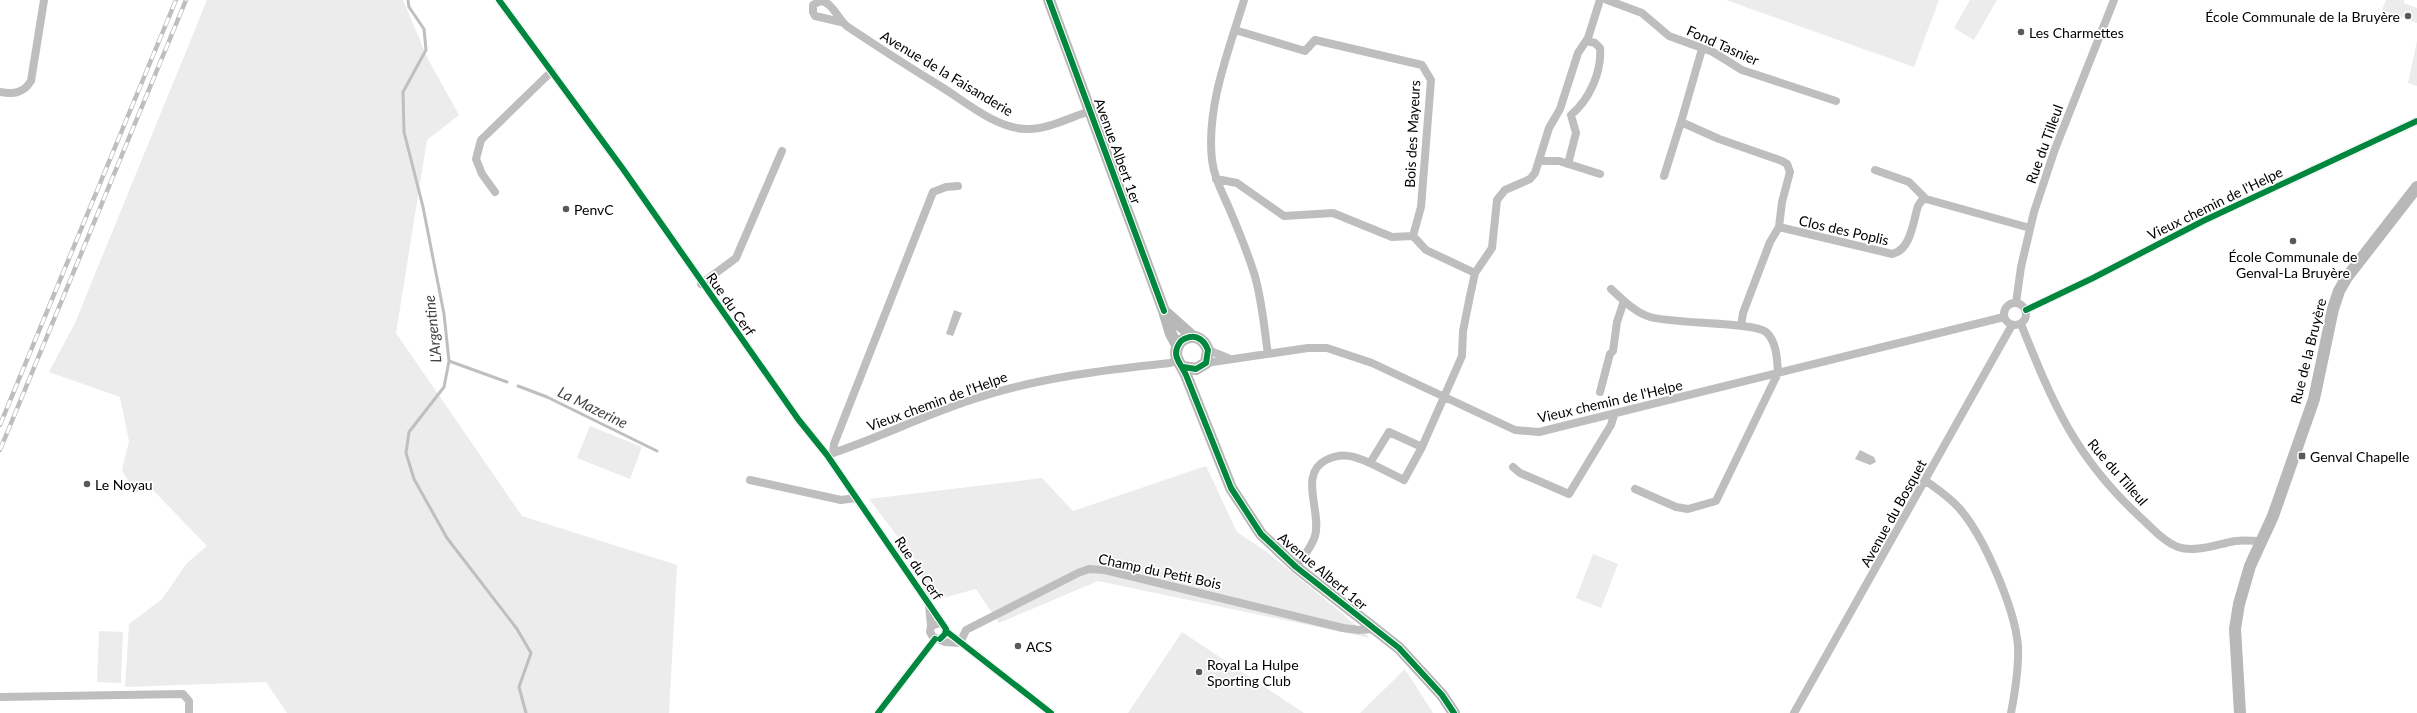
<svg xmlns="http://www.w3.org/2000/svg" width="2417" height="713" font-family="Lato,sans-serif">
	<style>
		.green { fill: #ececec }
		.water { fill: #bfbfbf }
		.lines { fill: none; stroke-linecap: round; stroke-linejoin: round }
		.stream { stroke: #bfbfbf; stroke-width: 3 }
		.minor { stroke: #bebebe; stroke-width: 8 }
		.secondary { stroke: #b8b8b8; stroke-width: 12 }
		.rail-casing { stroke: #bebebe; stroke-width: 4.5 }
		.rail { stroke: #fff; stroke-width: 3; stroke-dasharray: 9; stroke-linecap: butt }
		.cycleway-casing { stroke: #fff; stroke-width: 8 }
		.cycleway { stroke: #00873e; stroke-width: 6 }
		.poi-dot { fill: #595959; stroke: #fff; stroke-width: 1.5 }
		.labels { text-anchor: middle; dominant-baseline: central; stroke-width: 3.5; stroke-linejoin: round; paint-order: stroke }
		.poi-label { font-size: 14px; fill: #000; stroke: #fff; text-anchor: start }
		.street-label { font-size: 14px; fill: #000; stroke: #fff }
		.water-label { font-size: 15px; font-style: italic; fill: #444; stroke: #fff }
	</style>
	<rect width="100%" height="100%" fill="#fff"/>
	<path class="green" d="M207 0H403L428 59 459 115 427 140 396 333 522 516 677 565 669 713H287L266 682 125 687 129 624 162 599 187 563 207 546 150 487 135 493 122 470 129 441 120 397 49 372 75 323Z
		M1726 0H1939L1914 67Z
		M1970 0H1997L1974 40 1954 28Z
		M2386 0H2404V3L2417 8V23L2382 10Z
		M2417 41V86L2408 83Z
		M590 426 642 447 630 479 577 458Z
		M1206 466 1237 532 1267 552 1344 615 1370 638 1098 581 999 623 976 589 928 602 914 558 869 499 1042 478 1073 511Z
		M1593 554 1618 564 1601 608 1576 598Z
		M99 631 123 632 121 683 97 682Z
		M1182 632 1304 713H1128Z
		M1405 669 1433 713H1360Z"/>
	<path class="water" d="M954 310 962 313 953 336 946 334Z
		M1860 450 1874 457 1876 462 1870 465 1855 459Z"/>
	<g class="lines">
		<path class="stream" d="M408 0 409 7 424 29 426 50 403 92 404 132 423 207 444 314 449 361 444 387 409 432 406 453 414 479 447 538 517 629 531 653 519 687 526 713
			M449 361 507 382
			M518 386 547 397 657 451"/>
		<path class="minor" d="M499 0 623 169 798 419 827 455 946 629 945 634 940 639
			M1244 0C1229 50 1206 106 1212 160 1214 177 1222 192 1229 208 1238 229 1247 251 1254 273 1262 299 1264 327 1268 354
			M1607 0 1642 13 1669 36 1713 52 1742 70 1836 101
			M841 22 815 16 813 12V5L820 1C833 2 838 20 848 27 878 47 909 67 940 86 966 102 995 128 1026 129 1047 130 1071 117 1090 111
			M1235 30 1305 51 1315 40 1422 65 1431 80 1421 207 1413 236
			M1702 49 1681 122 1719 139 1782 161 1787 164 1790 172 1782 202 1779 227 1770 242 1743 313 1741 326
			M0 92C13 94 23 94 31 81L44 0
			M1540 161H1559L1600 174
			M1568 164 1576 133 1571 115C1589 100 1602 72 1600 48L1595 43 1587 41
			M1875 170 1909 182 1926 199
			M1664 176 1681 122
			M1216 179 1237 183 1284 216 1333 213 1392 237 1413 236 1426 250 1475 273
			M495 192 482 174 476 159 481 140 552 71
			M1779 227 1892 254C1911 250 1913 222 1918 206L1922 200 1926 199 2030 228
			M701 284 736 258 782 151
			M1624 301C1632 308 1640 314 1650 317 1674 324 1755 322 1766 332 1777 342 1777 359 1778 373L1716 501 1688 509 1676 507 1635 489
			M2004 314a11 11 0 1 1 22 0a11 11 0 1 1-22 0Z
			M2016 303 2021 267 2034 212 2055 149 2114 0
			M2026 310 2093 278 2203 221 2417 121
			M2021 324C2053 404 2075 457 2140 517 2151 527 2164 542 2178 547 2194 553 2218 544 2235 541 2244 540 2253 541 2262 541
			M1208 350 1228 358
			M1206 363 1308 348H1327L1372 363 1515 430 1539 432 2004 317
			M1600 392 1610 354 1613 351 1617 322 1624 301 1611 289
			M833 453 834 444 933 192 946 187 958 186
			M827 455C877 439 924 415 974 399 1036 378 1104 370 1170 363L1177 360
			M1370 463 1404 480 1422 447
			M1513 467 1520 473 1569 494 1611 425 1614 415
			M750 480 841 500 856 498
			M1926 481C1937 489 1949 497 1959 508 1984 536 2015 609 2018 646 2019 668 2015 692 2011 713
			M1296 567C1302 558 1312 547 1315 536 1322 512 1298 474 1326 460 1343 452 1354 456 1370 463L1389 432 1422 447 1462 356 1463 331 1470 296 1475 273 1492 248 1497 200 1505 190 1530 179 1535 173 1549 128 1560 109 1578 53 1588 38 1600 0
			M929 605 931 626
			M940 623 931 626 930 632 933 637 945 642 960 643
			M946 631 1051 713
			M960 643 966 630 1078 573 1089 569 1105 570 1343 628 1359 630 1374 629
			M0 697 183 694 189 701V713
			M878 713 935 639
			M1794 713 2012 325"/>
		<path class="secondary" d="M1049 0 1164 311 1171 334 1177 345
			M1164 311 1192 336
			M1183 367 1196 369 1206 363 1208 350C1203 337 1193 333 1181 341 1170 355 1180 362 1186 375L1231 488 1261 534 1296 567 1399 648 1442 695 1454 713
			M2240 713 2235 629 2239 604 2250 566 2273 516 2314 399 2333 309 2339 291 2347 277 2417 187"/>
		<defs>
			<path id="rail" d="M0 425 176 0
				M0 450 186 0"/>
		</defs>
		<use href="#rail" class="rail-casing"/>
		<use href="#rail" class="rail"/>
		<defs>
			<path id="cycleway" d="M499 0 623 169 798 419 827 455 946 629 945 634 940 639
				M1049 0 1164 311
				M2026 310 2093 278 2203 221 2417 121
				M1183 367 1196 369 1206 363 1208 350C1203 337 1193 333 1181 341 1170 355 1180 362 1186 375L1231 488 1261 534 1296 567 1399 648 1442 695 1454 713
				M946 631 1051 713
				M878 713 935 639"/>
		</defs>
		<use href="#cycleway" class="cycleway-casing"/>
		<use href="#cycleway" class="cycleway"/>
	</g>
	<g class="poi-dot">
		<circle cx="2408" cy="16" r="4"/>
		<circle cx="2021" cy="32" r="4"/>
		<circle cx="566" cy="209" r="4"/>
		<circle cx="2293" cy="241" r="4"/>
		<rect x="2298" y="452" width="8" height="8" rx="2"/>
		<circle cx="87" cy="484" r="4"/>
		<circle cx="1018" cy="646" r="4"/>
		<circle cx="1199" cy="672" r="4"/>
	</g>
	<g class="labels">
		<g class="poi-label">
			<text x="2400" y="16" text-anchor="end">École Communale de la Bruyère</text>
			<text x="2029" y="32">Les Charmettes</text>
			<text x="574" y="209">PenvC</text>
			<text x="2293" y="256" text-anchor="middle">École Communale de<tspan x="2293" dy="16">Genval-La Bruyère</tspan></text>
			<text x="2310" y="456">Genval Chapelle</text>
			<text x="95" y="484">Le Noyau</text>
			<text x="1026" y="646">ACS</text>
			<text x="1207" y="664">Royal La Hulpe<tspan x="1207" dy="16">Sporting Club</tspan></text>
		</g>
		<g class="street-label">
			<text transform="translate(1723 45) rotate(24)">Fond Tasnier</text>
			<text transform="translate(947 73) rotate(31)">Avenue de la Faisanderie</text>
			<text transform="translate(1412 134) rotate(-87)">Bois des Mayeurs</text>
			<text transform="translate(2044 144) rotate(-70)">Rue du Tilleul</text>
			<text transform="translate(1118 151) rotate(70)">Avenue Albert 1er</text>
			<text transform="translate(2215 203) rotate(-26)">Vieux chemin de l'Helpe</text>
			<text transform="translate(1844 230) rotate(13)">Clos des Poplis</text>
			<text transform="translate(731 304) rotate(55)">Rue du Cerf</text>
			<text transform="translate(2308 351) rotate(-76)">Rue de la Bruyère</text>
			<text transform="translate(937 401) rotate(-20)">Vieux chemin de l'Helpe</text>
			<text transform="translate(1610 401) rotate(-13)">Vieux chemin de l'Helpe</text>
			<text transform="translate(2118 472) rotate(49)">Rue du Tilleul</text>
			<text transform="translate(1893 513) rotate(-61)">Avenue du Bosquet</text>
			<text transform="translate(919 568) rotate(56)">Rue du Cerf</text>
			<text transform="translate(1160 571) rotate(12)">Champ du Petit Bois</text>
			<text transform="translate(1323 571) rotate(40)">Avenue Albert 1er</text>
		</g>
		<g class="water-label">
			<text transform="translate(432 329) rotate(-96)">L'Argentine</text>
			<text transform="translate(593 407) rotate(26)">La Mazerine</text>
		</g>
	</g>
</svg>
